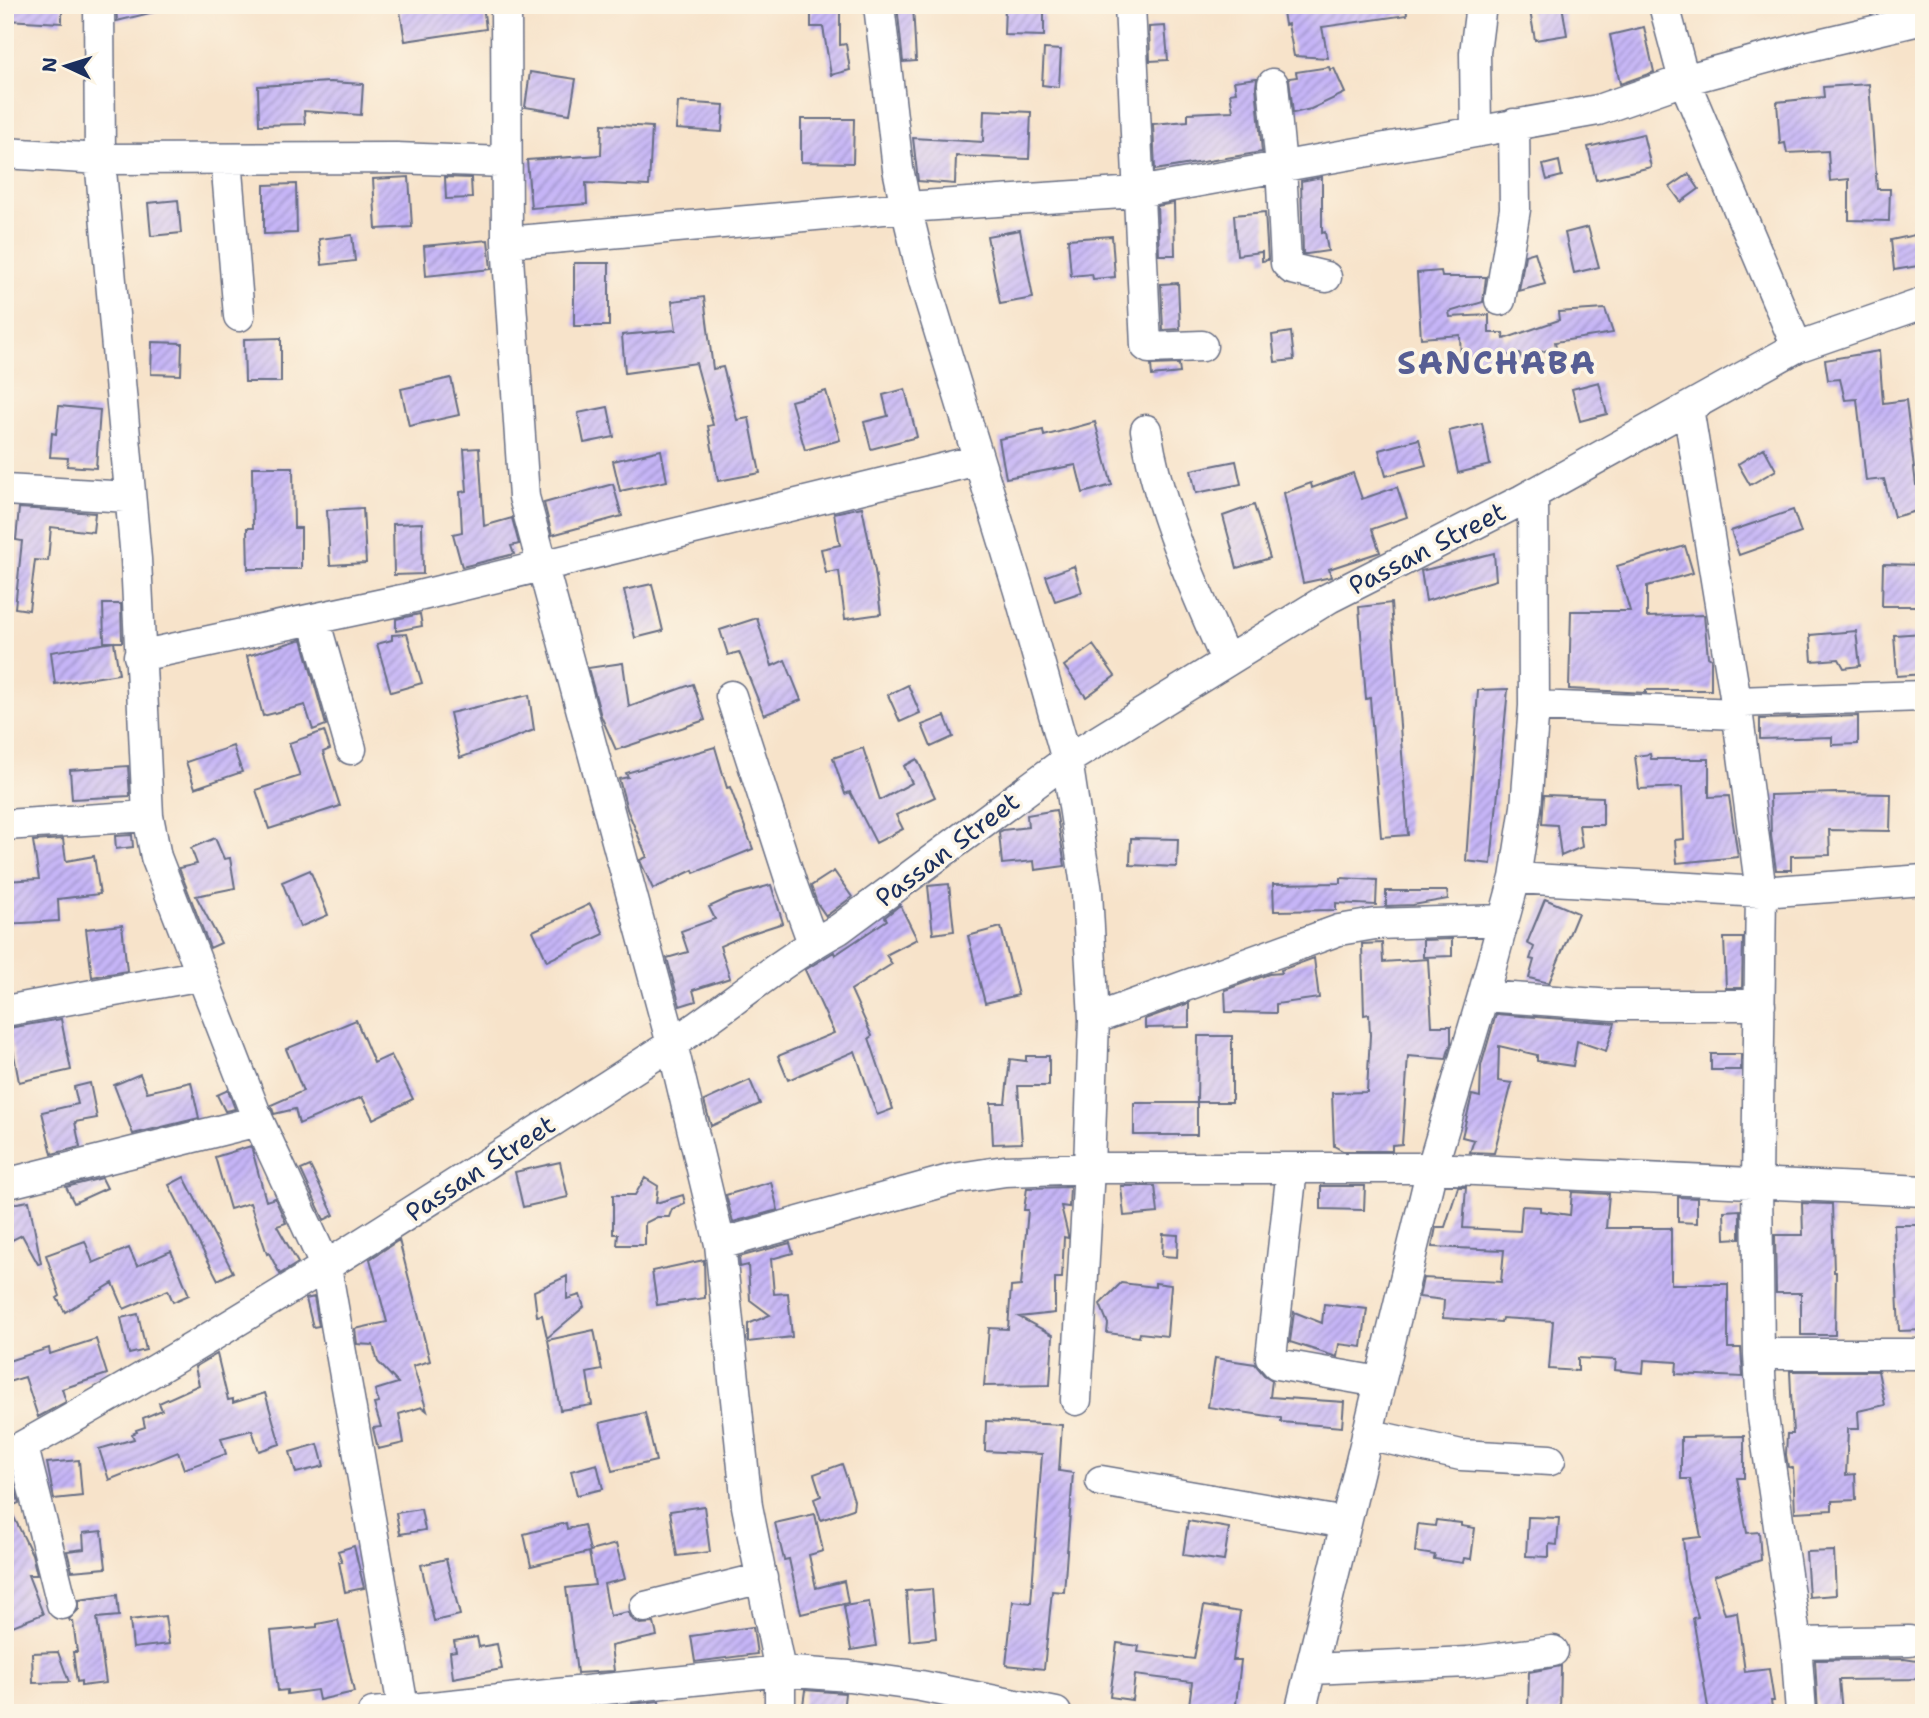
<svg xmlns="http://www.w3.org/2000/svg" width="1929" height="1718" font-family="'Shantell Sans',sans-serif">
	<style>
		.building { fill: url(#building-hatch) }
		.lines { fill: none; stroke-linecap: round; stroke-linejoin: round }
		.minor-casing { stroke: #686e84; stroke-width: 33 }
		.minor { stroke: #fff; stroke-width: 30 }
		.labels { text-anchor: middle; dominant-baseline: central; stroke-width: 7; stroke-linejoin: round; paint-order: stroke }
		.street-label { font-size: 26px; fill: #1b2f5e; stroke: #fcf5e5 }
		.district-label { font-size: 33px; font-weight: bold; letter-spacing: 2px; fill: #575e94; stroke: #fcf5e5 }
	</style>
	<defs>
		<pattern id="building-hatch" width="6" height="6" patternUnits="userSpaceOnUse" patternTransform="scale(1.75)"><rect width="6" height="6" fill="#c6b5f7"/><path d="M-1 1l2-2M0 6l6-6M5 7l2-2" fill="none" stroke="#a094cb"/></pattern>
	</defs>
	<rect width="100%" height="100%" fill="#fcf5e5"/>
	<filter id="ink" filterUnits="userSpaceOnUse"><feTurbulence type="fractalNoise" baseFrequency=".0143" numOctaves="2"/><feDisplacementMap in="SourceGraphic" scale="14" xChannelSelector="R" yChannelSelector="G"/><feConvolveMatrix kernelMatrix="1 2 1 2 8 2 1 2 1" color-interpolation-filters="sRGB"/></filter>
	<filter id="wash" filterUnits="userSpaceOnUse"><feTurbulence type="fractalNoise" baseFrequency=".00686" numOctaves="4" result="noise"/><feDisplacementMap in="SourceGraphic" scale="28" xChannelSelector="R" yChannelSelector="G"/><feGaussianBlur stdDeviation="1.57" result="paint"/><feColorMatrix in="noise" values="0 0 0 0 0 0 0 0 0 0 0 0 0 0 0 0 0 1.4 0 .05"/><feComposite in="paint" operator="in"/></filter>
	<g filter="url(#wash)">
		<rect width="100%" height="100%" fill="#f7e3ca"/>
		<g id="blocks">
			<path class="building" d="M5 5H62V23L5 20Z
				M116 5H157L158 11 117 21Z
				M440 5H483L486 29 405 41 400 11Z
				M811 5H840V45L846 44 850 70 831 75 823 27H811Z
				M897 5H913L916 61 903 62Z
				M1005 5H1044V36L1004 35Z
				M1282 5H1406L1407 15 1322 27 1328 58 1294 56 1288 24 1285 25Z
				M1529 5H1562L1567 35 1535 40Z
				M1165 26 1168 60 1150 61 1149 27Z
				M1644 27 1654 72 1620 84 1610 35Z
				M1044 49 1061 50 1059 87 1042 85Z
				M1329 67 1330 70 1334 68 1345 93 1311 109 1293 113 1289 78 1297 77 1296 72Z
				M530 72 576 79 570 114 525 107Z
				M1257 78 1256 86 1262 152 1155 170 1153 124 1188 121V113L1233 111 1230 93 1236 92 1234 81Z
				M330 82 363 84 361 115 304 111 305 124 259 125 258 86Z
				M1869 84 1877 189H1890L1889 221 1849 220V179L1830 181 1828 151 1787 153 1785 143 1780 144 1777 102 1824 97 1823 87Z
				M678 102 724 105 722 132 676 129Z
				M984 110 1031 112 1029 159 956 156 955 184 918 181 913 138 983 142Z
				M801 119H854L853 163 801 162Z
				M602 124 652 127 649 186 586 183 587 204 531 208 527 160 601 155Z
				M1643 134 1651 167 1596 180 1588 147Z
				M1559 161 1562 176 1547 180 1543 165Z
				M1689 174 1699 189 1681 202 1670 187Z
				M409 177 412 227 376 229 373 179Z
				M445 177 471 178 472 198 446 199Z
				M1322 177V233L1325 232 1328 251 1307 254H1303L1301 181Z
				M296 184 297 233 264 234V185Z
				M178 200 181 233 151 236 148 203Z
				M1174 203 1175 255H1159L1157 206Z
				M1265 212 1268 260 1262 261V252L1237 255 1234 215Z
				M1588 227 1599 267 1574 273 1565 233Z
				M1020 230 1033 298 1000 304 987 236Z
				M1924 233V265L1894 270 1891 240Z
				M352 235 355 261 322 265 319 239Z
				M1112 236 1115 277 1093 279 1092 274 1071 276 1068 239Z
				M488 240 491 269 426 276 424 246Z
				M1535 252 1545 284 1519 291 1525 255Z
				M574 263H609V326H574Z
				M1441 271 1442 277H1486L1483 302 1449 312 1450 317 1489 315V333H1503L1504 339 1559 320 1558 312 1605 309 1613 333 1555 342 1556 347 1522 359 1520 354 1461 360 1460 335 1421 338 1417 273Z
				M1178 283 1180 329 1163 330 1161 284Z
				M704 297 713 369 723 367 737 420 749 418 760 473 718 481 708 426 713 425 696 363 625 373 622 335 676 330 672 301Z
				M1291 332 1294 360 1275 362 1272 335Z
				M281 338V382H245L244 339Z
				M152 342 182 343 181 375 151 374Z
				M1879 351 1883 403 1906 400 1916 485 1924 483V509L1894 517 1884 479 1866 481 1857 399 1845 400 1840 379 1828 380 1825 360Z
				M1179 364 1180 373 1152 376 1151 365Z
				M451 378 459 415 409 426 401 389Z
				M1599 382 1607 414 1580 421 1572 389Z
				M905 389 917 437 871 449 864 422 888 416 883 395Z
				M826 391 840 440 805 450 791 401Z
				M59 406 100 410 96 468 67 466 68 458 50 457 52 433 56 434Z
				M608 407 614 437 584 443 578 413Z
				M1095 422 1112 485 1083 493 1076 465 1006 478 999 439 1043 430 1044 436Z
				M1482 423 1490 465 1458 473 1449 431Z
				M1419 439 1426 465 1386 476 1379 450Z
				M479 448 484 526 512 518 519 544 511 546 514 554 462 567 453 534 462 532 460 492 467 491 464 449Z
				M1764 448 1776 470 1750 485 1738 464Z
				M661 450 667 481 620 491 613 461Z
				M1236 461 1241 484 1196 493 1191 470Z
				M252 467H293L294 528H301V569H248L247 528H253Z
				M1353 473 1362 499 1397 487 1407 517 1372 529 1380 552 1329 569 1331 577 1303 583 1284 493 1311 483 1312 488Z
				M613 484 622 516 552 535 544 503Z
				M1254 505 1270 558 1237 568 1223 516Z
				M862 507 875 571 881 614 845 619 839 571 826 573 821 549 840 545 834 513Z
				M19 508 95 513 93 532 51 527 48 561 35 560 29 610 15 608 22 541 16 540Z
				M363 508 366 563 330 565 327 510Z
				M1793 510 1801 533 1739 555 1731 531Z
				M422 523 423 574 394 575 393 524Z
				M1685 546 1693 573 1647 586V617L1704 615 1708 657 1711 659V690H1646V693L1569 689 1571 611H1630L1617 566Z
				M1494 553 1496 580 1426 601 1421 571Z
				M1883 564 1924 565 1923 606H1882Z
				M1074 566 1082 592 1055 601 1046 576Z
				M652 584 663 631 635 638 624 590Z
				M1391 603 1408 835 1381 837 1370 698 1366 699 1359 607Z
				M103 604H121L122 642H104Z
				M420 614 422 626 396 631V619Z
				M757 618 772 666 785 660 801 700 764 715 739 652 728 655 720 630Z
				M1856 631 1860 666 1844 668 1839 659 1812 661 1810 635Z
				M1924 633V674L1897 676 1894 635Z
				M407 634 422 683 391 692 377 644 392 640V635Z
				M302 639 326 725 313 730 305 705 263 716 247 656Z
				M114 642 119 674 55 684 51 652Z
				M1093 645 1115 676 1086 697 1064 666Z
				M623 663 629 707 693 684 705 720 616 750 601 716 588 668Z
				M908 685 920 713 900 722 888 695Z
				M1508 689 1491 864 1466 861 1478 690Z
				M529 695 534 730 460 758 450 713Z
				M945 716 953 737 931 747 922 725Z
				M1858 716V744L1832 745V737L1760 739V719Z
				M324 731 330 749 323 752 340 806 269 829 256 790 300 776 289 743Z
				M233 746 242 772 195 788 186 762Z
				M715 747 727 788 730 787 753 849 694 873 693 870 653 889 641 863 640 860 647 857 627 809 619 779 628 777 626 773Z
				M863 748 880 800 912 783 904 766 917 759 935 797 896 815 903 829 876 843 850 792 845 794 833 758Z
				M1650 754 1651 759H1709V797L1729 796 1738 857 1677 863 1675 840 1684 839 1682 787 1639 789 1635 756Z
				M128 766 130 796 72 799 70 770Z
				M1836 793 1891 794 1890 831 1829 830 1830 855 1791 856V870H1776L1771 836 1770 795Z
				M1544 795 1603 797V825H1579L1582 847 1561 856 1557 825 1542 824Z
				M1056 810 1065 866 1035 870 1034 861 1002 864 999 832 1003 830 1028 827 1027 815Z
				M132 835 133 847 116 849 115 836Z
				M215 838 224 859 230 858 235 888 196 896 221 943 210 948 179 868 197 864 191 848Z
				M1131 838 1178 839 1177 867 1130 865Z
				M63 839 66 861 94 856 100 894 58 899 59 921 5 924V881L39 879 33 841Z
				M310 870 328 915 300 927 282 882Z
				M834 871 852 897 826 916 817 903 811 886Z
				M1341 878 1377 880 1376 905 1336 903V910L1274 911 1273 884 1341 883Z
				M949 884 954 931 933 934 928 886Z
				M771 885 783 923 743 936 720 946 730 978 693 990 696 1001 680 1006 667 958 688 952 681 931 715 919 709 907 735 895Z
				M1386 891H1447L1448 899 1413 905 1386 906Z
				M1545 899 1578 913 1549 983 1529 978 1534 960 1530 959 1534 947 1527 943Z
				M590 904 604 934 547 961 533 931Z
				M900 905 917 939 886 955 892 964 851 990 872 1036 869 1038 893 1109 877 1115 855 1051 788 1080 778 1056 834 1033 805 970 834 952 835 955 887 920 885 917Z
				M122 925 127 971 92 977 86 929Z
				M1001 927 1018 995 985 1003 968 936Z
				M1724 938H1743L1742 988H1726Z
				M1452 939V956L1423 957V940Z
				M1382 943 1383 962 1428 959 1432 1026H1451V1043L1446 1059 1408 1056 1402 1144 1392 1145V1151H1343L1334 1146 1332 1093 1367 1092 1370 1035 1369 1014 1364 1015 1362 944Z
				M1314 958 1319 998 1276 1004V1013L1226 1012 1225 990 1269 974 1282 973 1281 970Z
				M1189 1003V1027L1145 1028V1019Z
				M1496 1014 1615 1023 1606 1051 1577 1041 1573 1066 1537 1061V1055L1499 1046 1498 1081 1512 1083 1494 1153 1470 1152 1474 1140 1462 1137 1472 1095 1480 1097 1481 1066Z
				M61 1019 71 1070 19 1082 9 1028Z
				M356 1020 374 1063 391 1055 413 1099 373 1119 362 1097 299 1124 295 1109 274 1114 271 1105 303 1091 286 1049Z
				M1198 1036H1232V1102H1197Z
				M1711 1054H1741V1070H1711Z
				M1026 1056H1049V1086H1018L1022 1143 993 1144 991 1103H1005L1010 1059 1026 1061Z
				M140 1074 147 1092 191 1082 199 1118 133 1134 114 1085Z
				M750 1080 760 1104 711 1126 704 1101Z
				M90 1083 97 1118 75 1122 80 1147 52 1154 42 1112 78 1104 74 1087Z
				M228 1090 235 1109 225 1111 217 1095Z
				M1134 1103H1197V1135H1134Z
				M251 1146 266 1201 275 1198 286 1223 277 1226 298 1263 280 1274 269 1253 267 1254 250 1203 230 1209 215 1157Z
				M560 1162 568 1197 523 1207 515 1172Z
				M310 1166 334 1215 324 1220 301 1170Z
				M184 1177 233 1272 218 1280 169 1185Z
				M102 1178 107 1188 74 1203 66 1187Z
				M645 1178 658 1186 656 1203 683 1195 685 1203 672 1209 669 1217H657L645 1223V1245H617L618 1234H613V1195H635Z
				M771 1182 778 1210 733 1222 726 1195Z
				M1121 1186H1155L1158 1213 1124 1216Z
				M1321 1186H1365L1364 1210 1321 1209Z
				M1070 1187 1069 1207 1061 1206 1068 1235V1238L1064 1237 1062 1278H1055V1313L1019 1317 1053 1335 1050 1385 984 1386 989 1328 1008 1329 1011 1287 1021 1286 1028 1210H1024L1027 1188Z
				M1458 1187H1466L1463 1228 1520 1231 1522 1206 1540 1207V1211L1570 1215 1572 1192 1609 1194 1606 1228H1671V1284H1728V1348H1741L1743 1377 1676 1374 1677 1362 1644 1360 1643 1373 1615 1370 1616 1360 1578 1358V1371L1549 1369 1553 1321 1502 1318 1501 1322 1443 1318 1444 1300 1419 1297 1423 1278 1501 1282 1504 1250 1432 1247 1436 1227H1445Z
				M1678 1197 1697 1198V1223L1678 1222Z
				M29 1201 41 1263 38 1264 22 1235 10 1241 5 1219V1205Z
				M1802 1203 1832 1204 1834 1272H1836L1835 1335H1801V1293H1776L1775 1235H1803Z
				M1740 1210V1238L1725 1239 1724 1211Z
				M1894 1225H1924V1330L1899 1331Z
				M1163 1234 1178 1235 1177 1257 1162 1256Z
				M399 1240 430 1361 413 1366 427 1411 422 1407 399 1414 404 1443 378 1449 373 1428 381 1427 374 1404 379 1403 375 1390 398 1383 378 1362 373 1345 357 1344 355 1329 387 1322 370 1259Z
				M85 1241 93 1263 129 1248 137 1266 171 1251 189 1295 173 1302 168 1290 124 1309 113 1283 65 1312 57 1298 60 1296 46 1255Z
				M790 1243 793 1253 771 1259 774 1294 788 1293 792 1337 748 1342V1324L770 1315 750 1300 748 1265 740 1267 739 1257Z
				M704 1260 705 1298 657 1305 652 1271Z
				M567 1276V1299L580 1295 584 1307 547 1338 542 1315 537 1316 534 1291Z
				M1121 1283 1155 1287V1283L1171 1285 1167 1336 1140 1333 1139 1337 1107 1333 1108 1324 1100 1304Z
				M314 1297 319 1326 313 1327 306 1299Z
				M1324 1304 1367 1309 1362 1347 1339 1344 1337 1357 1290 1342 1294 1312 1322 1323Z
				M138 1314 146 1350 129 1354 121 1318Z
				M594 1330 602 1370 587 1373 592 1405 560 1410 548 1340Z
				M96 1339 107 1374 62 1389 66 1402 38 1417 25 1377 5 1383V1362L49 1348 50 1354Z
				M217 1354 228 1400 233 1399V1403L265 1393 280 1444 259 1451 252 1430 221 1438 226 1454 184 1469 178 1452 109 1480 99 1449 134 1439 132 1434 137 1432 136 1430 145 1427 143 1418 162 1410 159 1403 199 1385 195 1367Z
				M1215 1358 1255 1364 1264 1375 1272 1380 1270 1397 1344 1402 1342 1427 1281 1422V1418L1208 1407Z
				M1790 1371H1878L1885 1405 1858 1411 1859 1429H1848L1846 1475 1855 1474 1856 1500 1832 1501V1510L1795 1512 1793 1468 1788 1467 1786 1455 1787 1434H1793Z
				M645 1413 656 1461 612 1471 600 1423Z
				M986 1421 1062 1425 1059 1471 1073 1473 1064 1592 1052 1591 1044 1669 1006 1665 1013 1601 1031 1603 1042 1454 985 1451Z
				M1744 1436V1478H1737L1747 1533 1759 1532 1761 1560 1714 1576 1725 1614 1737 1612 1745 1672 1769 1669 1774 1701H1771L1773 1713H1709L1693 1618 1698 1617 1687 1579 1683 1539 1701 1537 1690 1479H1681V1437Z
				M318 1444 324 1466 296 1473 290 1452Z
				M79 1460 82 1496 54 1499 47 1463Z
				M597 1464 603 1489 577 1495 571 1471Z
				M842 1464 854 1500 853 1509 821 1520 814 1499 821 1496 814 1474Z
				M11 1472 19 1503 9 1507 32 1554 37 1575H28L43 1614 5 1629V1473Z
				M704 1506 710 1552 677 1556 670 1511Z
				M421 1509 425 1530 400 1534 396 1513Z
				M815 1514 823 1551 809 1555 816 1588 844 1581 848 1603 801 1614 789 1559 784 1560 775 1523Z
				M1528 1517 1559 1518 1557 1545 1549 1544V1557L1526 1556Z
				M1436 1520 1461 1523V1526L1475 1528 1471 1559 1464 1558 1463 1563 1434 1559 1435 1555 1415 1552 1418 1524 1435 1526Z
				M1188 1521 1229 1528 1224 1561 1183 1555Z
				M566 1523 567 1529 584 1525 590 1551 616 1544 625 1579 604 1584 610 1616 628 1612 633 1620 640 1624 654 1623 657 1636 611 1646 614 1671 577 1673 566 1588 595 1585 589 1552 531 1566 524 1534Z
				M102 1531 106 1568 72 1571 67 1551 84 1549 83 1533Z
				M354 1546 364 1588 345 1592 339 1562H342L338 1551Z
				M1834 1551 1836 1595 1809 1597 1806 1552Z
				M446 1559 460 1615 434 1621 421 1565Z
				M932 1589 936 1638 910 1641 906 1591Z
				M117 1595 119 1616 97 1618 106 1683 81 1686V1681L77 1682 73 1652H77L73 1621H70L69 1619 79 1609V1600Z
				M869 1602 876 1646 851 1650 844 1606Z
				M1204 1606 1240 1612 1233 1660H1241L1235 1713H1188L1192 1682 1135 1675 1132 1700 1110 1697 1117 1643 1139 1646 1138 1652 1194 1659Z
				M165 1616 169 1644 133 1648 130 1620Z
				M338 1620 354 1692 319 1700 317 1690 287 1694V1690L278 1691 271 1631 317 1627V1624Z
				M753 1627 757 1654 695 1662 691 1636Z
				M477 1637 479 1647 497 1644 502 1669 453 1678 450 1652 456 1651 454 1641Z
				M58 1652 69 1682 33 1683 32 1653Z
				M1904 1659 1924 1662V1679L1839 1680 1842 1713H1818L1815 1660Z
				M1561 1666 1560 1713H1528L1529 1672Z
				M805 1690 845 1693 843 1713H802Z
				M659 1701 660 1713H633L632 1704Z"/>
		</g>
	</g>
	<g filter="url(#ink)">
		<use href="#blocks" fill-opacity="0" stroke="#686e84" stroke-width="2"/>
		<g class="lines">
			<defs>
				<path id="minor" d="M99 5 100 159 136 559 148 816 156 857 258 1120 326 1267
					M506 5 507 242 524 497 672 1044 720 1244 747 1506 780 1671V1713
					M879 5 898 169 906 207 924 281 1019 591 1067 760 1087 892 1094 1019 1089 1168 1076 1400
					M1130 5 1146 346 1149 348 1202 346
					M1664 5 1684 80 1797 347
					M1273 84 1281 166 1286 263 1292 269 1326 277
					M1476 131 1475 53 1481 5
					M5 153 100 159 396 158 505 162
					M226 159 239 316
					M507 242 906 207 1138 192 1598 110 1684 80 1810 46 1924 19
					M1500 300 1515 209 1514 124
					M1688 408 1736 702 1761 892 1757 1182 1759 1354 1762 1410 1796 1643 1801 1713
					M1146 430C1158 510 1194 586 1226 660
					M5 490 130 497
					M314 619 351 749
					M139 656 402 600 978 460
					M731 696 792 885 813 943
					M1736 702 1924 696
					M1534 706 1738 714
					M5 825 148 816
					M1515 878 1761 892 1924 880
					M1483 996 1613 1005H1760
					M5 1011 202 975
					M1094 1019 1339 930 1375 924 1503 920
					M1292 1169 1271 1357 1277 1364 1379 1382
					M5 1184 258 1121 266 1138
					M720 1244 953 1179 1005 1171 1089 1168H1432L1924 1191
					M320 1253 326 1267 404 1713
					M1759 1354H1924
					M1367 1434 1461 1455 1550 1460
					M23 1447 62 1604
					M5 1456C234 1330 452 1186 672 1044 728 1007 780 961 839 929L1067 760 1329 598 1522 500 1797 347 1924 303
					M1101 1481 1346 1523
					M645 1607 762 1578
					M1796 1643 1909 1641
					M1311 1669 1468 1662 1553 1651
					M373 1713 780 1671 849 1676 921 1686 1056 1713
					M1300 1713 1432 1168 1483 996 1515 878 1526 807 1534 706 1533 494"/>
			</defs>
			<use href="#minor" class="minor-casing"/>
			<use href="#minor" class="minor"/>
		</g>
	</g>
	<g class="labels">
		<g class="street-label">
			<text transform="translate(1427 548) rotate(-27)">Passan Street</text>
			<text transform="translate(947 849) rotate(-37)">Passan Street</text>
			<text transform="translate(480 1168) rotate(-33)">Passan Street</text>
		</g>
		<g class="district-label">
			<text x="1497" y="362">SANCHABA</text>
		</g>
	</g>
	<rect width="1929" height="1718" fill="none" stroke="#fcf5e5" stroke-width="28"/>
	<g transform="translate(66 66) rotate(274)" stroke="#fcf5e5" stroke-width="5" paint-order="stroke">
	<path d="M0-5L12 26L0 18L-12 26Z" fill="#1b2f5e"/>
	<text y="-10" font-size="19" font-weight="bold" text-anchor="middle" fill="#1b2f5e">N</text>
	</g>
</svg>
